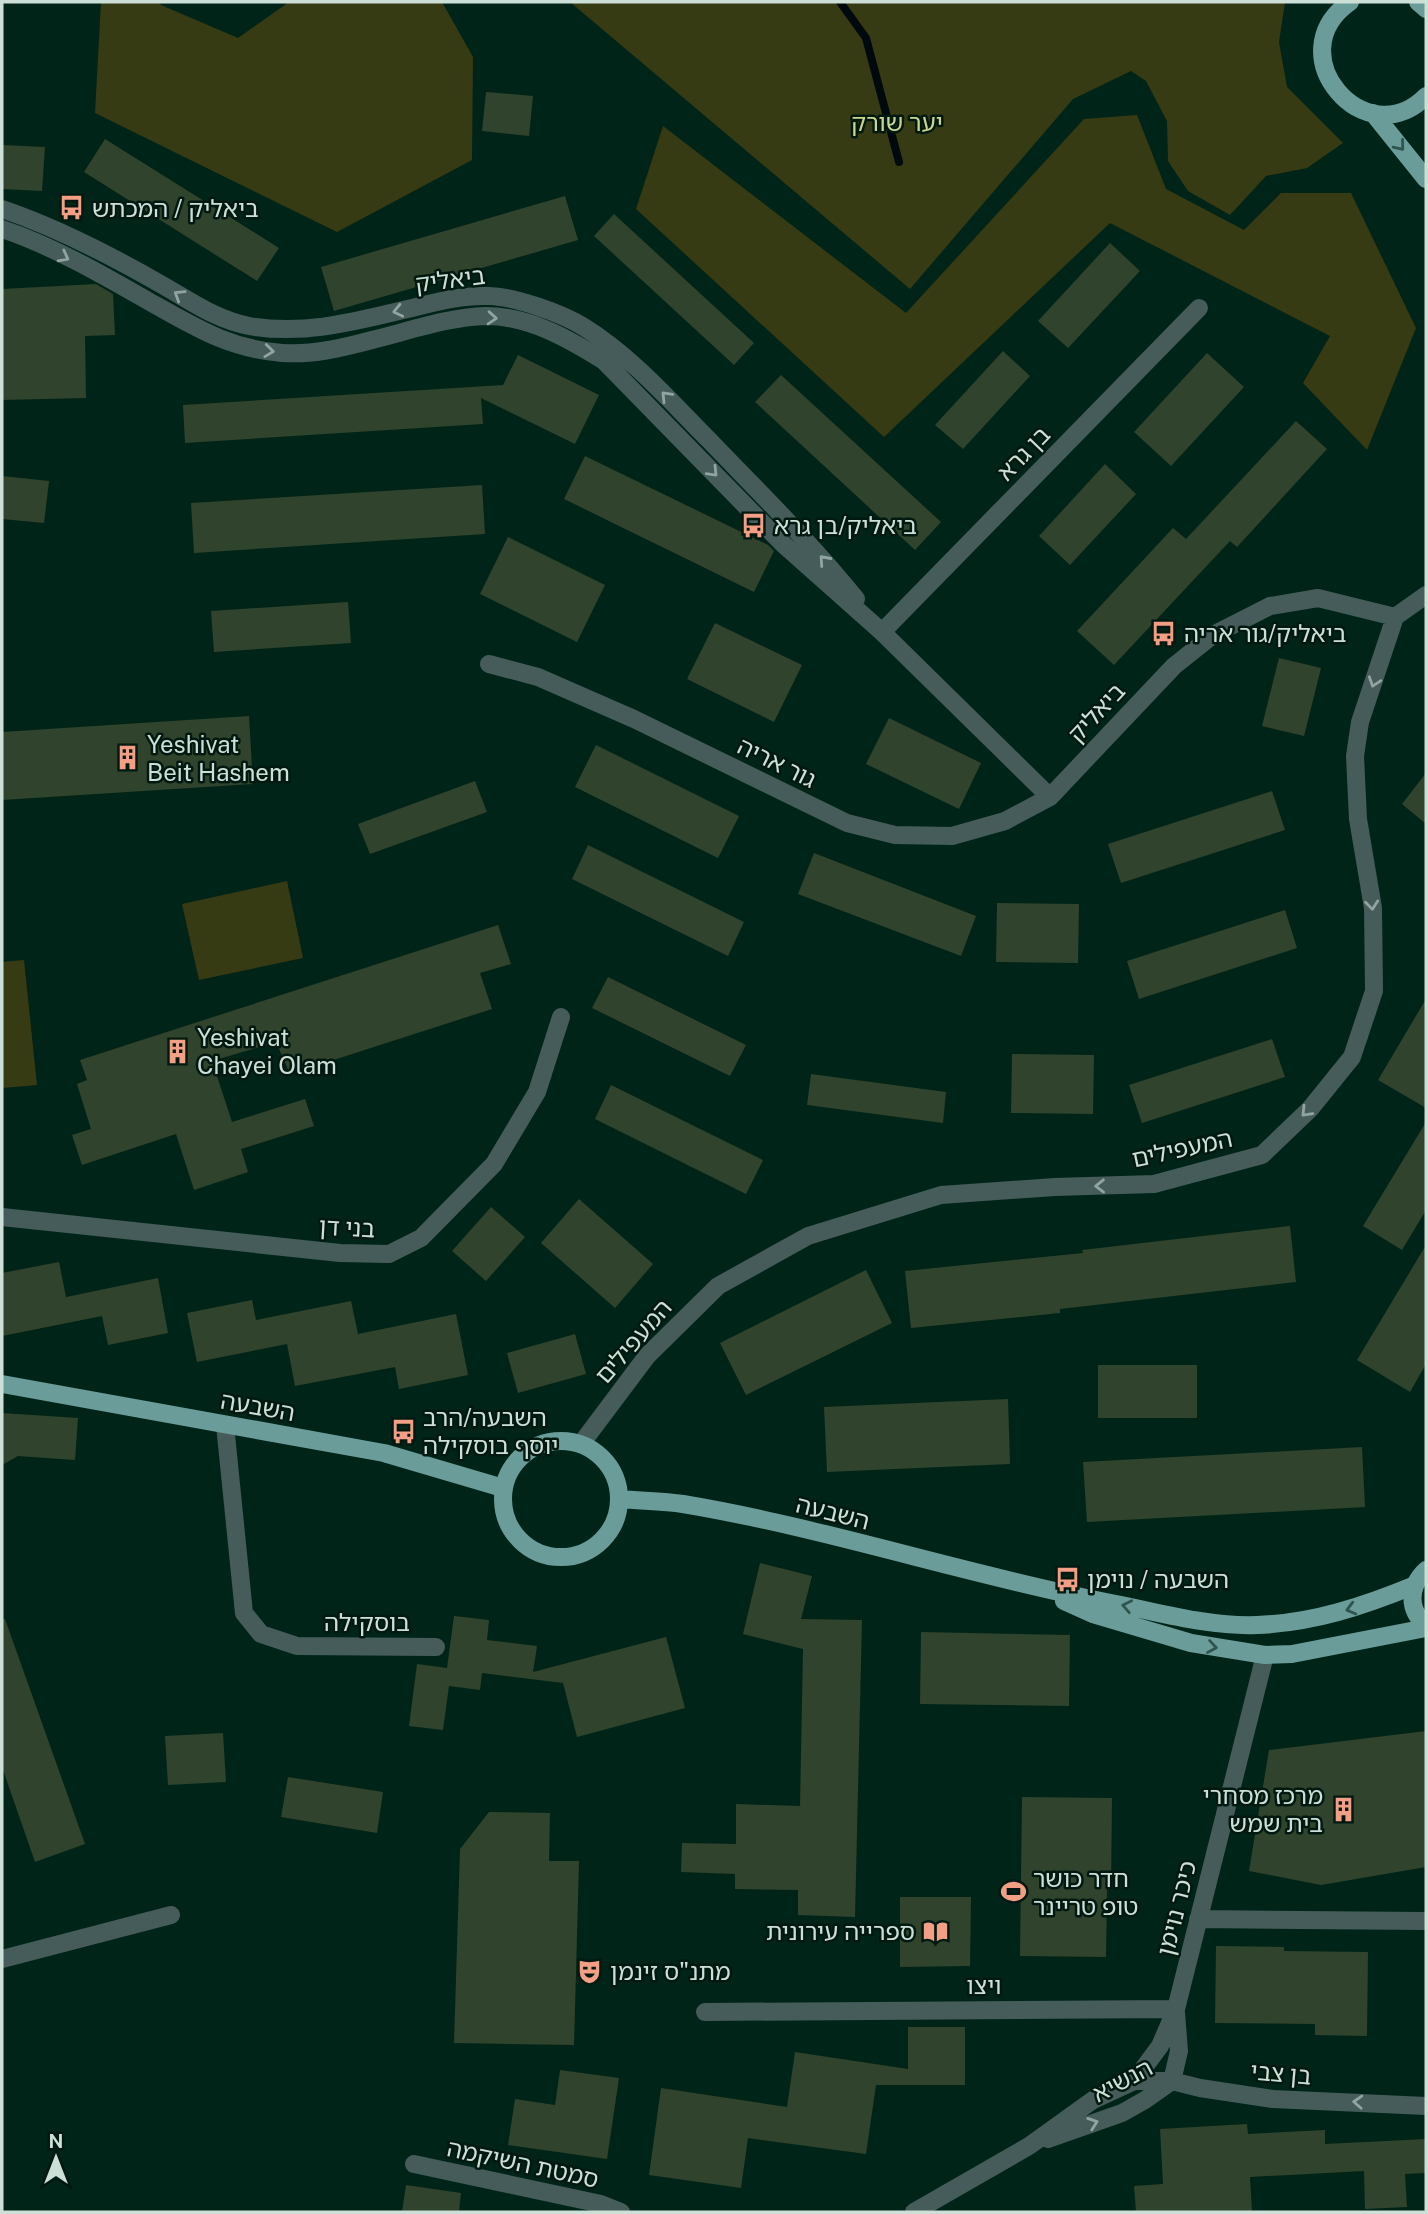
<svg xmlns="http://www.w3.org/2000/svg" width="1428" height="2214" font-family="'Public Sans','Noto Sans Hebrew',sans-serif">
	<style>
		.green { fill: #373b13 }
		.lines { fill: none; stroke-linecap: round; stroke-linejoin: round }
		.stream { stroke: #00090d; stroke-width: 8 }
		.building { fill: #30432c }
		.minor { stroke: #455c5b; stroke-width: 18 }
		.major { stroke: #6a9c99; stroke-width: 18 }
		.oneway { stroke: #30544e }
		.oneway2 { stroke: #90a59f }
		.labels { text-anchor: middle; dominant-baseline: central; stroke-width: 5; stroke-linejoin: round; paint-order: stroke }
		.park-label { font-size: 24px; fill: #cbd58e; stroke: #011910 }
		.poi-label { font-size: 24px; fill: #cde0d7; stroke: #011910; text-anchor: start }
		.street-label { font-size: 24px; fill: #cde0d7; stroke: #011910 }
	</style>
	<rect width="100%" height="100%" fill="#012418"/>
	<path class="green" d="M101 2H159L161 5 238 38 289 2H442L473 57 472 160 337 232 95 113Z
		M570 2H1285L1279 42 1287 87 1343 143 1307 168 1266 176 1230 215 1188 191 1168 161 1167 121 1146 81 1131 71 1073 99 910 289Z
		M1137 115 1166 189 1244 230 1281 193H1351L1416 328 1367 450 1303 383 1330 336 1110 223 884 437 636 209 663 126 906 313 1084 119Z
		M287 881 303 958 199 980 182 904Z
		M24 960 37 1085 2 1088V962Z"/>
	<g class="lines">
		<path class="stream" d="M840 2 866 38 899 162"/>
	</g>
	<path class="building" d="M486 92 533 96 529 136 482 131Z
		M105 139 279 248 257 281 84 172Z
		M2 145 45 147 42 191 2 189Z
		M565 196 578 240 334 311 321 267Z
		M614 214 754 343 734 365 594 236Z
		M1110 243 1140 271 1068 348 1038 321Z
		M96 284 113 294 115 335 85 336 86 398 2 400V289Z
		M1003 351 1030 376 963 449 935 425Z
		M1207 353 1244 387 1171 466 1134 432Z
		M518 355 599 395 575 444 481 398 483 424 185 443 183 405 503 385Z
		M781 375 941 522 915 550 755 402Z
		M1296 421 1327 449 1237 547 1230 541 1114 665 1077 631 1173 528 1186 539Z
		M585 456 768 545 774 551 754 592 564 499Z
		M1105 464 1136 494 1070 565 1039 536Z
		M2 476 49 481 44 523 2 519Z
		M482 485 485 534 194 553 191 503Z
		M508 537 605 585 577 642 480 594Z
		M348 602 351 643 214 652 211 611Z
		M715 623 802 665 774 722 687 679Z
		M1279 658 1321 668 1304 736 1262 726Z
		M249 716 253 784 2 800V732Z
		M889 718 981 763 959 809 866 764Z
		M596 745 739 816 718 858 575 787Z
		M1426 773V824L1402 804Z
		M475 781 487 812 370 854 358 824Z
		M1272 791 1285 830 1121 883 1108 844Z
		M588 845 744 922 728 956 572 879Z
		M814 853 976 916 961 956 798 894Z
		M997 903 1079 904 1078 963 996 962Z
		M1285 910 1297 948 1139 999 1127 961Z
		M498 925 511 964 480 973 492 1009 290 1074 276 1042 212 1061 232 1122 305 1099 314 1126 241 1149 248 1172 194 1190 176 1134 82 1165 72 1135 91 1129 77 1084 87 1080 80 1060Z
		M608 977 746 1045 730 1076 592 1008Z
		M1426 999V1108L1378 1080Z
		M1272 1039 1285 1077 1142 1123 1129 1085Z
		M1012 1054 1094 1055 1093 1114 1011 1113Z
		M811 1074 946 1092 943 1123 807 1105Z
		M611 1085 763 1160 746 1194 595 1119Z
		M1426 1122V1210L1402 1250 1363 1226Z
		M579 1199 653 1264 615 1308 541 1243Z
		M491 1207 525 1237 486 1281 452 1251Z
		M1290 1226 1296 1282 1060 1309V1313L911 1328 905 1271 1083 1253 1082 1250Z
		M1426 1245V1364L1410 1392 1357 1360Z
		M59 1262 66 1297 158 1278 168 1333 108 1345 102 1316 2 1336V1273Z
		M866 1270 892 1323 746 1395 720 1343Z
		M252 1300 256 1320 351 1301 358 1334 456 1314 468 1375 399 1389 395 1367 295 1386 287 1344 197 1362 187 1313Z
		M575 1334 586 1374 518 1393 507 1353Z
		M1098 1365H1197V1418H1098Z
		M1008 1399 1010 1464 827 1472 824 1407Z
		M2 1413 78 1418 75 1460 18 1456 2 1465Z
		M1362 1447 1365 1507 1087 1522 1083 1462Z
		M760 1563 812 1576 801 1619 862 1620 855 1917 798 1915V1890L735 1889V1874L681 1872 682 1843 736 1844V1804L800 1806 803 1649 743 1634Z
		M454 1616 489 1620 487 1640 537 1646 533 1672 666 1637 685 1708 577 1737 563 1683 482 1673 480 1690 449 1686 443 1730 409 1726 417 1664 447 1668Z
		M2 1619H5L85 1844 35 1862 2 1767Z
		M921 1632 1070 1635 1069 1706 920 1704Z
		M1426 1731V1867L1321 1885 1249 1871 1269 1750Z
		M223 1733 226 1782 168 1785 165 1736Z
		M288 1777 383 1792 377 1833 281 1817Z
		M1022 1797 1112 1798 1111 1889H1107L1106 1957 1020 1956Z
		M489 1812 550 1813 549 1861H579L574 2045 454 2043 460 1849Z
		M900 1897H971L970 1966 900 1967Z
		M1216 1946 1284 1947V1951L1368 1952 1367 2036 1315 2035V2024L1215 2023Z
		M908 2027H965V2085H876L866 2154 748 2138 741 2188 649 2175 661 2088 787 2107 795 2052 908 2069Z
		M560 2070 619 2078 607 2159 508 2145 515 2099 555 2105Z
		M1247 2124 1248 2134 1325 2130V2144L1426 2139V2173L1405 2174 1407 2207 1365 2209 1364 2171 1250 2177 1252 2212H1136L1134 2186 1163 2184 1160 2129Z
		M406 2185 461 2193 459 2212H402Z"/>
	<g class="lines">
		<path class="minor" d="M2 209C58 228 112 256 164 286 192 302 217 320 249 326 307 336 360 320 416 307 440 301 464 295 489 296 516 297 561 313 584 327 632 357 669 400 709 440 759 492 811 543 856 599
			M2 229C53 246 103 275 150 302 195 327 229 349 282 353 313 355 342 348 372 340 409 331 448 317 486 316 529 316 569 339 604 361L783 544 882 632 1050 797
			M882 632 1199 308
			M489 664 538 677 634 719 847 823 895 835 952 836 1005 821 1050 797 1174 666 1213 635 1270 606 1318 598 1395 617
			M2 1217 340 1253 389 1254 421 1238 494 1164 537 1092 561 1017
			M225 1425 244 1613 261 1634 297 1646 436 1647
			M581 1444 647 1356 718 1286 808 1236 941 1195 1055 1187 1154 1184 1262 1155 1310 1109 1352 1057 1374 991 1373 908 1358 819 1355 756 1360 722 1395 617 1426 595
			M1198 1919 1426 1921
			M2 1959 171 1915
			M705 2012 1176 2009
			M1134 2081H1172L1200 2088 1273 2099 1426 2106
			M1048 2139 1122 2113 1145 2100 1172 2081 1179 2051 1176 2013
			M414 2164 601 2204 621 2212
			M914 2212 1029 2146 1093 2100 1134 2081 1160 2046 1176 2009 1265 1655"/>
		<path class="major" d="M1350 2C1276 54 1366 157 1426 96
			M1418 2 1426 9
			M1373 113 1426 179
			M2 1384 384 1453 503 1488
			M503 1499a58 58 0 1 1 116 0a58 58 0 1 1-116 0Z
			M620 1499C641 1501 663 1501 683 1504 826 1528 964 1574 1106 1602 1155 1611 1207 1627 1257 1625 1313 1623 1364 1606 1415 1585
			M1426 1570C1409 1586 1407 1609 1426 1625
			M1064 1601 1093 1614 1191 1643 1265 1655 1292 1654 1426 1628"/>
	</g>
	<defs><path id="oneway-chevron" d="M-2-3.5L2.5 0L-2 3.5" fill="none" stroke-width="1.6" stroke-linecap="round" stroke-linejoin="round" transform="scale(1.75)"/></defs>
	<g class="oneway">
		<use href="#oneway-chevron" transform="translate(1400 146) rotate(51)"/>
		<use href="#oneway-chevron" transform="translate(1127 1606) rotate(-169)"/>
		<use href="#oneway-chevron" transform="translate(1351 1609) rotate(165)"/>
		<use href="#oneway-chevron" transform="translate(1212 1647) rotate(9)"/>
	</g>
	<g class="oneway2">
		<use href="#oneway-chevron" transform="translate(64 257) rotate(28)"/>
		<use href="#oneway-chevron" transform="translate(179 295) rotate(-148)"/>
		<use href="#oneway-chevron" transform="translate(398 311) rotate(167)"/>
		<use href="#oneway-chevron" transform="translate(492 318) rotate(4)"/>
		<use href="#oneway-chevron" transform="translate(269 351) rotate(7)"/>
		<use href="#oneway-chevron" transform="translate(666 396) rotate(-134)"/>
		<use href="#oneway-chevron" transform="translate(713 472) rotate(46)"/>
		<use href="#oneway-chevron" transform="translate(824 560) rotate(-132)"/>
		<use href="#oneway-chevron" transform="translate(1374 682) rotate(108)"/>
		<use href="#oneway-chevron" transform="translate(1372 905) rotate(84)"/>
		<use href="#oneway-chevron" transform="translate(1306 1112) rotate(134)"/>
		<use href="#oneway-chevron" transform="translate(1100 1186) rotate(179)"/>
		<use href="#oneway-chevron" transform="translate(1358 2102) rotate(-177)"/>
		<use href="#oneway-chevron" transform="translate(1093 2123) rotate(-19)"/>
	</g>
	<defs>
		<symbol id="bus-bare" viewBox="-9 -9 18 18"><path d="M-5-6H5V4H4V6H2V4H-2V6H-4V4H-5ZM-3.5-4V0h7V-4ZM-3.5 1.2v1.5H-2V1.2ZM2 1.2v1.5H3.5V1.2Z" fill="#f39f86" stroke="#011910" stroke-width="2.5" paint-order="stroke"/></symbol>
		<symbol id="building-bare" viewBox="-9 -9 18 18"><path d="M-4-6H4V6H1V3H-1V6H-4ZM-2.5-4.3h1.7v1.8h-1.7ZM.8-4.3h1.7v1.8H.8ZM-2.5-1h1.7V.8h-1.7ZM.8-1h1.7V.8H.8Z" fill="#f39f86" stroke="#011910" stroke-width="2.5" paint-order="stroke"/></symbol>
		<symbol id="stadium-bare" viewBox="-9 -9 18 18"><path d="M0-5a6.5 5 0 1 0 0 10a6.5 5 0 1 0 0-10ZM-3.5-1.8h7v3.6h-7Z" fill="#f39f86" stroke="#011910" stroke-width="2.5" paint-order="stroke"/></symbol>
		<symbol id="library-bare" viewBox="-9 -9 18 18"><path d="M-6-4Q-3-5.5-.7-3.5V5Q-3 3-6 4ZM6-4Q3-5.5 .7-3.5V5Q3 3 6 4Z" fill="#f39f86" stroke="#011910" stroke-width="2.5" paint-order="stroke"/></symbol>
		<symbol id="theatre-bare" viewBox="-9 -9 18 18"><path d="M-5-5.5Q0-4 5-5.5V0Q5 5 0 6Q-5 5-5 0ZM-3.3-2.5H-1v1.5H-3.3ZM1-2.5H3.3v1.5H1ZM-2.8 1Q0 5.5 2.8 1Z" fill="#f39f86" stroke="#011910" stroke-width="2.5" paint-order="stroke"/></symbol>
	</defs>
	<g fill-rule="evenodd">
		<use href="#bus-bare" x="54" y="190" width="35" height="35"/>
		<use href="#bus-bare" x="736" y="508" width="35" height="35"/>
		<use href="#bus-bare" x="1146" y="616" width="35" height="35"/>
		<use href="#building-bare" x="110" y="740" width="35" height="35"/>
		<use href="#building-bare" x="160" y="1034" width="35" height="35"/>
		<use href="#bus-bare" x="386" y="1414" width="35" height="35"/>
		<use href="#bus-bare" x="1050" y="1562" width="35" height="35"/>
		<use href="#building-bare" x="1326" y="1792" width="35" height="35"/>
		<use href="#stadium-bare" x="996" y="1874" width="35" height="35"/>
		<use href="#library-bare" x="918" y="1914" width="35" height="35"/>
		<use href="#theatre-bare" x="572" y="1954" width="35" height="35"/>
	</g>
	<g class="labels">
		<g class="park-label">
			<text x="897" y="122">יער שורק</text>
		</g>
		<g class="poi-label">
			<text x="92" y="208">ביאליק / המכתש</text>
			<text x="774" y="525">ביאליק/בן גרא</text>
			<text x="1184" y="633">ביאליק/גור אריה</text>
			<text x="147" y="744">Yeshivat<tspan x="147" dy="28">Beit Hashem</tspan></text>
			<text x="197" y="1037">Yeshivat<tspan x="197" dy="28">Chayei Olam</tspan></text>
			<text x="423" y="1417">השבעה/הרב<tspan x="423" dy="28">יוסף בוסקילה</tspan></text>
			<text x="1087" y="1579">השבעה / נוימן</text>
			<text x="1323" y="1795" text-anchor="end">מרכז מסחרי<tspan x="1323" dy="28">בית שמש</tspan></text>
			<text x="1033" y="1878">חדר כושר<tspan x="1033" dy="28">טופ טריינר</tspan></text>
			<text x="915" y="1931" text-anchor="end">ספרייה עירונית</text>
			<text x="610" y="1971">מתנ"ס זינמן</text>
		</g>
		<g class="street-label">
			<text transform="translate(450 279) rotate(-7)">ביאליק</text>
			<text transform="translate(1023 453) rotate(-46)">בן גרא</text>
			<text transform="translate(1096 712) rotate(-47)">ביאליק</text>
			<text transform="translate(777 762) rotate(26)">גור אריה</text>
			<text transform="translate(1182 1148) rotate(-12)">המעפילים</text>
			<text transform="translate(347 1227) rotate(3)">בני דן</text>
			<text transform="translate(633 1341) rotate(-49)">המעפילים</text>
			<text transform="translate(258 1406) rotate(10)">השבעה</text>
			<text transform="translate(833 1512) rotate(14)">השבעה</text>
			<text x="367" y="1622">בוסקילה</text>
			<text transform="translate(1176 1908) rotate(-76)">כיכר נוימן</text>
			<text x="984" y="1985">ויצו</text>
			<text transform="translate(1281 2073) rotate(5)">בן צבי</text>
			<text transform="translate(1122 2080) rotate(-28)">הנשיא</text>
			<text transform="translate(523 2163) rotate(12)">סמטת השיקמה</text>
		</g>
	</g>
	<rect width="1428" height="2214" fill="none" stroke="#cde0d7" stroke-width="7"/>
	<g transform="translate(56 2158)" stroke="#011910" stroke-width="5" paint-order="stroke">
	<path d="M0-5L12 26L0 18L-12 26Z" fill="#cde0d7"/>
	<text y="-10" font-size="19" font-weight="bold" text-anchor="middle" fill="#cde0d7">N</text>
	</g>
</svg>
